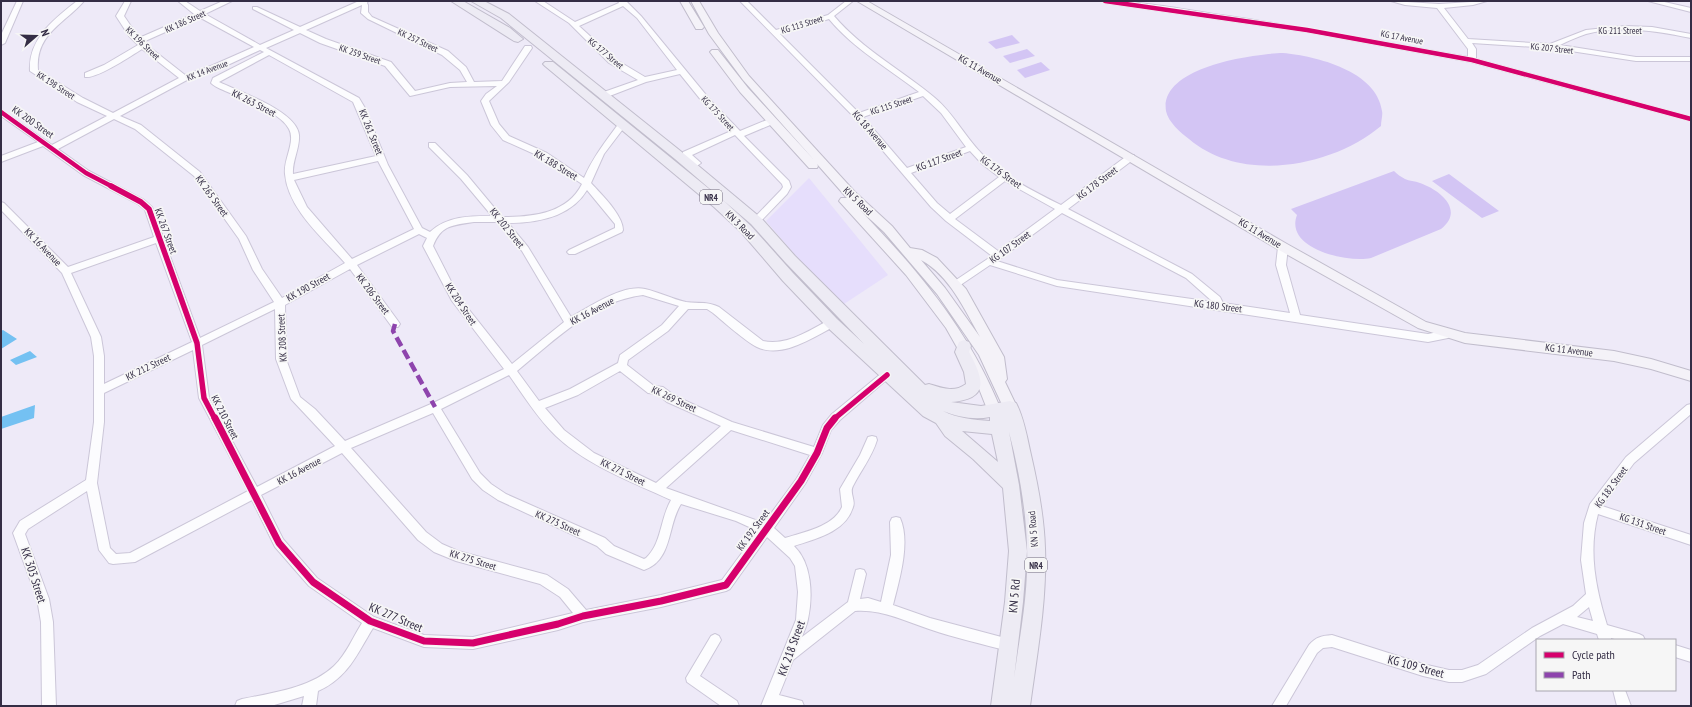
<svg xmlns="http://www.w3.org/2000/svg" width="1692" height="707" font-family="'PT Sans Narrow',sans-serif">
	<style>
		.built { fill: #e6defc }
		.green { fill: #d3c5f4 }
		.water { fill: #74c1f2 }
		.lines { fill: none; stroke-linecap: round; stroke-linejoin: round }
		.minor-casing { stroke: #cbc6d8; stroke-width: 2 }
		.major-casing { stroke: #c1bdcc; stroke-width: 2 }
		.highway-casing { stroke: #c1bdcc; stroke-width: 2 }
		.minor { fill: #fcfcfe; fill-rule: evenodd }
		.major { fill: #f4f2f8; fill-rule: evenodd }
		.highway { fill: #edebf4; fill-rule: evenodd }
		.quiet { stroke: #8e44ad; stroke-width: 4.5; stroke-dasharray: 10 4.5; stroke-linecap: butt }
		.cycleway-far2-casing { stroke: #f6f6f6; stroke-width: 6 }
		.cycleway-far1-casing { stroke: #f6f6f6; stroke-width: 8 }
		.cycleway-casing { stroke: #f6f6f6; stroke-width: 10 }
		.cycleway-far2 { stroke: #d6006c; stroke-width: 4.5 }
		.cycleway-far1 { stroke: #d6006c; stroke-width: 5.5 }
		.cycleway { stroke: #d6006c; stroke-width: 7 }
		.labels { text-anchor: middle; dominant-baseline: central; stroke-width: 3.5; stroke-linejoin: round; paint-order: stroke }
		.far-street-label { font-size: 9px; fill: #342d45; stroke: #f6f6f6 }
		.shield { fill: #f6f6f6; stroke: #6e697a; stroke-width: 1 }
		.shield-label { font-size: 9px; font-weight: bold; fill: #342d45 }
		.street-label { font-size: 10px; fill: #342d45; stroke: #f6f6f6 }
		.near-street-label { font-size: 12px; fill: #342d45; stroke: #f6f6f6 }
	</style>
	<rect width="100%" height="100%" fill="#eeeaf8"/>
	<path class="built" d="M809 178 888 275 844 304 809 271 766 221Z"/>
	<path class="green" d="M1012 35 1020 43 996 49 988 42Z
		M1027 49 1035 56 1010 63 1003 56Z
		M1283 53C1316 56 1377 71 1382 111 1383 115 1381 121 1381 126 1332 167 1242 184 1189 139 1181 133 1168 122 1166 111 1159 67 1252 54 1283 53Z
		M1041 62 1050 70 1025 78 1017 70Z
		M1394 171C1397 174 1401 177 1405 179 1409 181 1415 181 1420 183 1440 190 1465 210 1441 229L1371 258C1348 263 1284 249 1297 215L1291 209Z
		M1449 174 1499 211 1482 218 1432 181Z"/>
	<path class="water" d="M3 330 17 339 1 349V331Z
		M30 351 37 357 16 365 10 360Z
		M35 405 34 418 1 429V417Z"/>
	<g class="lines">
		<defs>
			<path id="minor" d="M17 1H23L5 43 1 45V35Z
				M77 1H84C64 24 35 34 38 70L83 98 113 113 179 78 142 49C131 56 97 79 85 77V73L104 65 138 45 129 36 116 16 125 1H131L124 16 139 38 194 14 178 1H185L200 11 223 1H232L205 14 260 45 294 30 253 9V7H257L300 27 359 1H368L367 3 368 5V12L372 17 448 51 466 67 474 82 502 81 525 46H531L532 48 509 82 489 101 499 124 509 136 547 153 584 178C593 157 606 141 619 123H622L626 125 604 154 591 183C601 194 623 215 623 230L622 232 575 254H569L567 252 569 250 615 228V224L587 190C571 217 537 223 508 223L528 247 571 317C589 307 623 284 645 289 659 292 672 299 686 302 699 304 707 301 719 307L763 341C787 346 808 331 829 320H835L837 323 835 326C814 337 782 359 757 347 745 341 724 322 713 313L707 309H688L668 331 628 360 627 365 654 386 663 387 675 396 732 422 814 447 823 425 832 414 883 372H891L892 375 840 420 831 430 822 453 805 484 774 528 785 538C804 532 833 527 842 507L840 489 860 455 868 437 872 436 876 437 877 440C872 457 861 470 853 486 849 493 856 500 853 507 846 532 815 539 794 546 812 563 813 596 808 619 807 625 804 631 802 637L848 602 856 570 860 569 864 570 866 574 860 599 868 598 881 602 891 555 890 522 892 518 896 517 900 518C911 542 899 581 893 605L930 618 1009 639 1013 641 1015 645 1013 649 1009 651C982 644 955 638 929 629 905 621 881 609 855 611L793 660 779 695 802 701 804 706H761L796 620 798 592 795 566 790 558 767 537 730 589 726 591 661 607 583 622 558 630 473 649 424 647 373 628C357 654 348 678 318 691L316 706H302L304 696 271 706H235L237 701 242 699C272 693 311 688 334 666 346 655 353 637 362 623L309 586 275 547 252 500 135 562 113 564 109 563 99 550 87 491 28 529 25 534 49 599 53 622 56 706H42L41 622 37 599 13 533 20 521 86 480 94 422V356L91 337 62 273 1 210V202L4 203 68 267 154 237 145 210 138 204 83 175 43 146 1 162V156L38 142 1 116V110L52 145 107 116 77 102 30 71C28 39 54 19 77 1ZM362 5 361 13 368 19 442 55 460 70 467 82 450 83 415 91 391 62 326 39 306 30ZM199 17 254 47 211 66 185 75 143 42ZM300 33 320 43 385 66 410 96 450 87 497 86 486 94 481 101 491 125 503 140 541 157 582 184C567 214 532 217 502 217L467 175 435 143H429V147L461 179 492 216C470 216 447 216 430 232L422 228 388 165 365 108 359 98 266 48ZM260 50 264 52 213 78 211 83C216 88 224 90 230 93 246 100 281 113 289 129 296 142 283 160 285 174 288 209 323 238 345 263L282 298 262 269 246 236 200 172 141 125 120 116 187 80 217 70ZM269 55 353 102 376 156 293 174C292 161 300 148 299 135 297 111 238 91 219 82ZM114 119 135 129 194 176 239 239 253 270 274 302 200 338 152 207 144 200 89 171 58 149ZM378 161 414 229 352 259 307 207 294 180ZM474 222H498L522 251 564 322 512 364 459 297 433 246C441 225 453 225 474 222ZM419 234 427 238 423 246 452 301 504 369 431 404 345 441 315 409 300 397 286 359 285 305 350 269 392 327H398L400 324 398 321 357 265ZM156 243 192 342 104 384V356L101 337 71 273ZM643 295 679 306 662 325 620 355 618 363 570 389 539 401 517 371C555 340 593 301 643 295ZM275 309 276 359 291 399 335 446 257 487 209 398 202 345ZM193 350 199 398 248 491 130 553 116 554 110 548 97 483 104 422V393ZM620 371 648 393 657 394 667 402 721 426 656 483 594 453 564 430 545 408 578 395ZM509 375C524 396 538 419 556 436 588 466 632 482 671 500 660 519 662 543 646 558L644 559 614 546 605 538 506 494 491 484 480 473 441 409ZM433 413 472 479 483 490 498 500 597 546 606 554 644 570C673 560 667 526 681 504L736 521 758 531 722 580 661 595 586 610 568 589 547 575 458 551 442 544 426 532 351 448ZM731 430 810 455 797 478 764 523 666 488ZM342 453 418 540 434 552 456 561 540 584 560 597 573 613 473 637 424 635 374 617 317 578 283 539 261 495Z
				M535 1H543L575 22 619 3 618 1 627 2 641 16 711 101 740 131 769 119H775V123L744 136 789 181 791 187 787 194 759 223H753L752 221 753 219 781 190 783 187 782 184 735 135 692 155 701 163 694 168H688L687 166 691 163 683 156V152L731 131 705 105 680 74 646 82 607 97H601V93L638 80 609 63 569 23ZM623 6 637 18 677 70 645 77 615 59 579 26Z
				M740 1H747L776 30 828 15 846 1H853L834 16C863 50 902 70 935 98 954 114 965 137 982 154 1004 177 1033 191 1061 205L1128 155H1134V159L1068 209 1192 274 1220 297 1223 303 1290 313 1276 265 1278 247 1283 244 1288 247 1286 265 1300 315 1428 334 1448 330 1453 334 1448 338 1428 342 1057 286 990 265 959 286H953L951 284 953 282 992 256 946 221 931 207 855 118ZM829 19C854 49 888 68 919 92L859 113 780 34ZM923 96 941 113 966 147 907 168 863 117ZM970 151 982 164 999 177 950 214 937 203 911 173ZM1005 181 1055 209 998 251 955 219ZM1062 213 1186 278 1213 302 1057 280 997 261Z
				M1102 1C1144 1 1186 10 1228 16 1309 28 1388 43 1468 57V49L1437 8 1405 5 1391 1 1439 4 1487 1 1473 5 1444 8 1468 39 1550 44 1586 30 1625 26 1652 27 1691 34V38C1657 31 1619 25 1586 34 1577 37 1568 41 1560 45L1636 57H1691V61H1636L1551 48 1472 43 1476 49V59L1691 117V121L1471 62 1307 32 1105 3Z
				M1648 1H1660L1691 8V12Z
				M1691 404V414L1634 463 1602 506 1691 535V545L1598 514C1588 552 1596 589 1607 625L1639 634 1643 636 1645 640H1618L1611 638V640H1599L1597 634 1563 624 1540 636 1486 674 1462 682H1449L1423 676 1332 647 1323 648 1317 653 1286 706H1272L1309 645C1316 637 1321 636 1332 635L1423 664 1449 670H1462L1478 665 1532 628 1573 606 1586 594 1581 560 1584 523 1590 504 1626 457 1687 405ZM1589 607 1593 621 1577 617Z
				M715 634 719 636 721 640 700 676 737 701 739 706H721L687 682 686 678 711 636Z
				M1675 645 1691 650V662L1675 657Z
				M1613 690H1625L1631 706H1617Z"/>
			<path id="major" d="M680 1H688L704 27 702 29H696Z
				M691 1H699L718 33 749 76 855 192 892 226 910 248 922 250 937 258 966 289 1004 357 1007 379 1005 382 1017 407 1015 411 1010 412 1005 411 979 355 937 294 884 232 858 208C918 270 969 330 1001 410L999 414 994 415 989 414 976 381 946 328 906 275 839 201 841 198H847L817 164 818 166 817 168H809L740 92 710 52 712 50H718L748 88 815 161 743 80 709 34ZM921 260C949 275 965 310 980 337L945 288Z
				M857 1H867L1287 244 1426 322 1465 333 1614 351 1651 359 1691 371V381L1651 369 1614 361 1465 343 1418 328 1279 250Z"/>
			<path id="highway" d="M451 1H463L510 28 523 39 518 42 514 41Z
				M471 1H484L509 14 683 153 761 218 795 256 925 385 929 384C942 388 954 393 966 384L964 372 955 352 959 342 964 340 969 342 971 346 969 352C983 378 991 399 951 402L981 406 1010 401 1016 403C1024 418 1027 437 1031 455 1038 485 1044 517 1045 548 1047 601 1037 654 1030 706H991L1005 602 1009 551 1003 488 973 459 945 436 936 423 923 416 827 327 783 281 741 232 714 207 545 66 543 64 545 62H553L724 201 751 226 793 273 837 319 864 344 785 262 751 224 675 159 501 18ZM943 411C958 417 974 420 990 417V421C974 420 957 418 943 411ZM962 431 992 434 998 462ZM1009 432C1019 470 1026 509 1027 547 1029 591 1020 635 1014 678L1023 602 1027 551 1019 485Z"/>
		</defs>
		<use href="#minor" class="minor-casing"/>
		<use href="#major" class="major-casing"/>
		<use href="#highway" class="highway-casing"/>
		<use href="#minor" class="minor"/>
		<use href="#major" class="major"/>
		<use href="#highway" class="highway"/>
		<path class="quiet" d="M395 324 393 331 435 407"/>
		<defs>
			<path id="cycleway-far2" d="M1105 1 1307 30 1472 60 1691 119
				M1 112 86 173 113 187"/>
			<path id="cycleway-far1" d="M111 186 141 202 149 209 197 343 204 398 215 419
				M834 419 887 375"/>
			<path id="cycleway" d="M215 418 279 543 313 582 370 621 424 641 473 643 558 624 583 616 661 601 726 585 801 481 817 453 827 428 835 418"/>
		</defs>
		<use href="#cycleway-far2" class="cycleway-far2-casing"/>
		<use href="#cycleway-far1" class="cycleway-far1-casing"/>
		<use href="#cycleway" class="cycleway-casing"/>
		<use href="#cycleway-far2" class="cycleway-far2"/>
		<use href="#cycleway-far1" class="cycleway-far1"/>
		<use href="#cycleway" class="cycleway"/>
	</g>
	<g class="labels">
		<g class="far-street-label">
			<text transform="translate(185 21) rotate(-24)">KK 186 Street</text>
			<text transform="translate(802 24) rotate(-17)">KG 113 Street</text>
			<text x="1620" y="30">KG 211 Street</text>
			<text transform="translate(1402 37) rotate(11)">KG 17 Avenue</text>
			<text transform="translate(418 40) rotate(25)">KK 257 Street</text>
			<text transform="translate(143 43) rotate(44)">KK 196 Street</text>
			<text transform="translate(1552 48) rotate(6)">KG 207 Street</text>
			<text transform="translate(606 53) rotate(40)">KG 177 Street</text>
			<text transform="translate(360 54) rotate(19)">KK 259 Street</text>
			<text transform="translate(207 70) rotate(-21)">KK 14 Avenue</text>
			<text transform="translate(56 85) rotate(33)">KK 198 Street</text>
			<text transform="translate(891 105) rotate(-18)">KG 115 Street</text>
			<text transform="translate(718 113) rotate(47)">KG 175 Street</text>
		</g>
		<g class="shield">
			<rect x="700" y="190" width="22" height="14" rx="3"/>
			<rect x="1025" y="558" width="22" height="14" rx="3"/>
		</g>
		<g class="shield-label">
			<text x="711" y="197">NR4</text>
			<text x="1036" y="565">NR4</text>
		</g>
		<g class="street-label">
			<text transform="translate(980 69) rotate(30)">KG 11 Avenue</text>
			<text transform="translate(254 103) rotate(27)">KK 263 Street</text>
			<text transform="translate(33 122) rotate(35)">KK 200 Street</text>
			<text transform="translate(870 130) rotate(49)">KG 18 Avenue</text>
			<text transform="translate(371 132) rotate(68)">KK 261 Street</text>
			<text transform="translate(939 160) rotate(-20)">KG 117 Street</text>
			<text transform="translate(556 165) rotate(31)">KK 188 Street</text>
			<text transform="translate(1001 172) rotate(36)">KG 176 Street</text>
			<text transform="translate(1097 183) rotate(-37)">KG 178 Street</text>
			<text transform="translate(212 196) rotate(54)">KK 265 Street</text>
			<text transform="translate(858 201) rotate(44)">KN 5 Road</text>
			<text transform="translate(740 225) rotate(45)">KN 3 Road</text>
			<text transform="translate(507 228) rotate(51)">KK 202 Street</text>
			<text transform="translate(166 231) rotate(70)">KK 267 Street</text>
			<text transform="translate(1260 233) rotate(31)">KG 11 Avenue</text>
			<text transform="translate(43 247) rotate(46)">KK 16 Avenue</text>
			<text transform="translate(1010 247) rotate(-36)">KG 107 Street</text>
			<text transform="translate(308 287) rotate(-29)">KK 190 Street</text>
			<text transform="translate(373 294) rotate(53)">KK 206 Street</text>
			<text transform="translate(461 304) rotate(57)">KK 204 Street</text>
			<text transform="translate(1218 306) rotate(7)">KG 180 Street</text>
			<text transform="translate(592 311) rotate(-28)">KK 16 Avenue</text>
			<text transform="translate(282 338) rotate(-93)">KK 208 Street</text>
			<text transform="translate(1569 350) rotate(7)">KG 11 Avenue</text>
			<text transform="translate(148 367) rotate(-26)">KK 212 Street</text>
			<text transform="translate(674 399) rotate(25)">KK 269 Street</text>
			<text transform="translate(225 417) rotate(63)">KK 210 Street</text>
			<text transform="translate(299 471) rotate(-28)">KK 16 Avenue</text>
			<text transform="translate(623 472) rotate(26)">KK 271 Street</text>
			<text transform="translate(1611 487) rotate(-54)">KG 182 Street</text>
			<text transform="translate(558 523) rotate(24)">KK 273 Street</text>
			<text transform="translate(1643 524) rotate(19)">KG 131 Street</text>
			<text transform="translate(1033 529) rotate(-95)">KN 5 Road</text>
			<text transform="translate(753 530) rotate(-54)">KK 192 Street</text>
			<text transform="translate(473 560) rotate(17)">KK 275 Street</text>
		</g>
		<g class="near-street-label">
			<text transform="translate(34 575) rotate(72)">KK 303 Street</text>
			<text transform="translate(1014 596) rotate(-85)">KN 5 Rd</text>
			<text transform="translate(396 617) rotate(23)">KK 277 Street</text>
			<text transform="translate(791 648) rotate(-70)">KK 218 Street</text>
			<text transform="translate(1416 666) rotate(15)">KG 109 Street</text>
		</g>
	</g>
	<rect width="1692" height="707" fill="none" stroke="#342d45" stroke-width="4"/>
	<rect x="1536" y="639" width="140" height="52" fill="#f6f6f6" stroke="#a8a6af"/>
	<rect x="1544" y="652" width="20" height="6" fill="#d6006c" stroke="#a8a6af"/>
	<text x="1572" y="659" font-size="12" fill="#342d45">Cycle path</text>
	<rect x="1544" y="672" width="20" height="6" fill="#8e44ad" stroke="#a8a6af"/>
	<text x="1572" y="679" font-size="12" fill="#342d45">Path</text>
	<g transform="translate(36 36) rotate(70)" stroke="#f6f6f6" stroke-width="3" paint-order="stroke">
	<path d="M0-3L7 15L0 10L-7 15Z" fill="#342d45"/>
	<text y="-6" font-size="11" font-weight="bold" text-anchor="middle" fill="#342d45">N</text>
	</g>
</svg>
